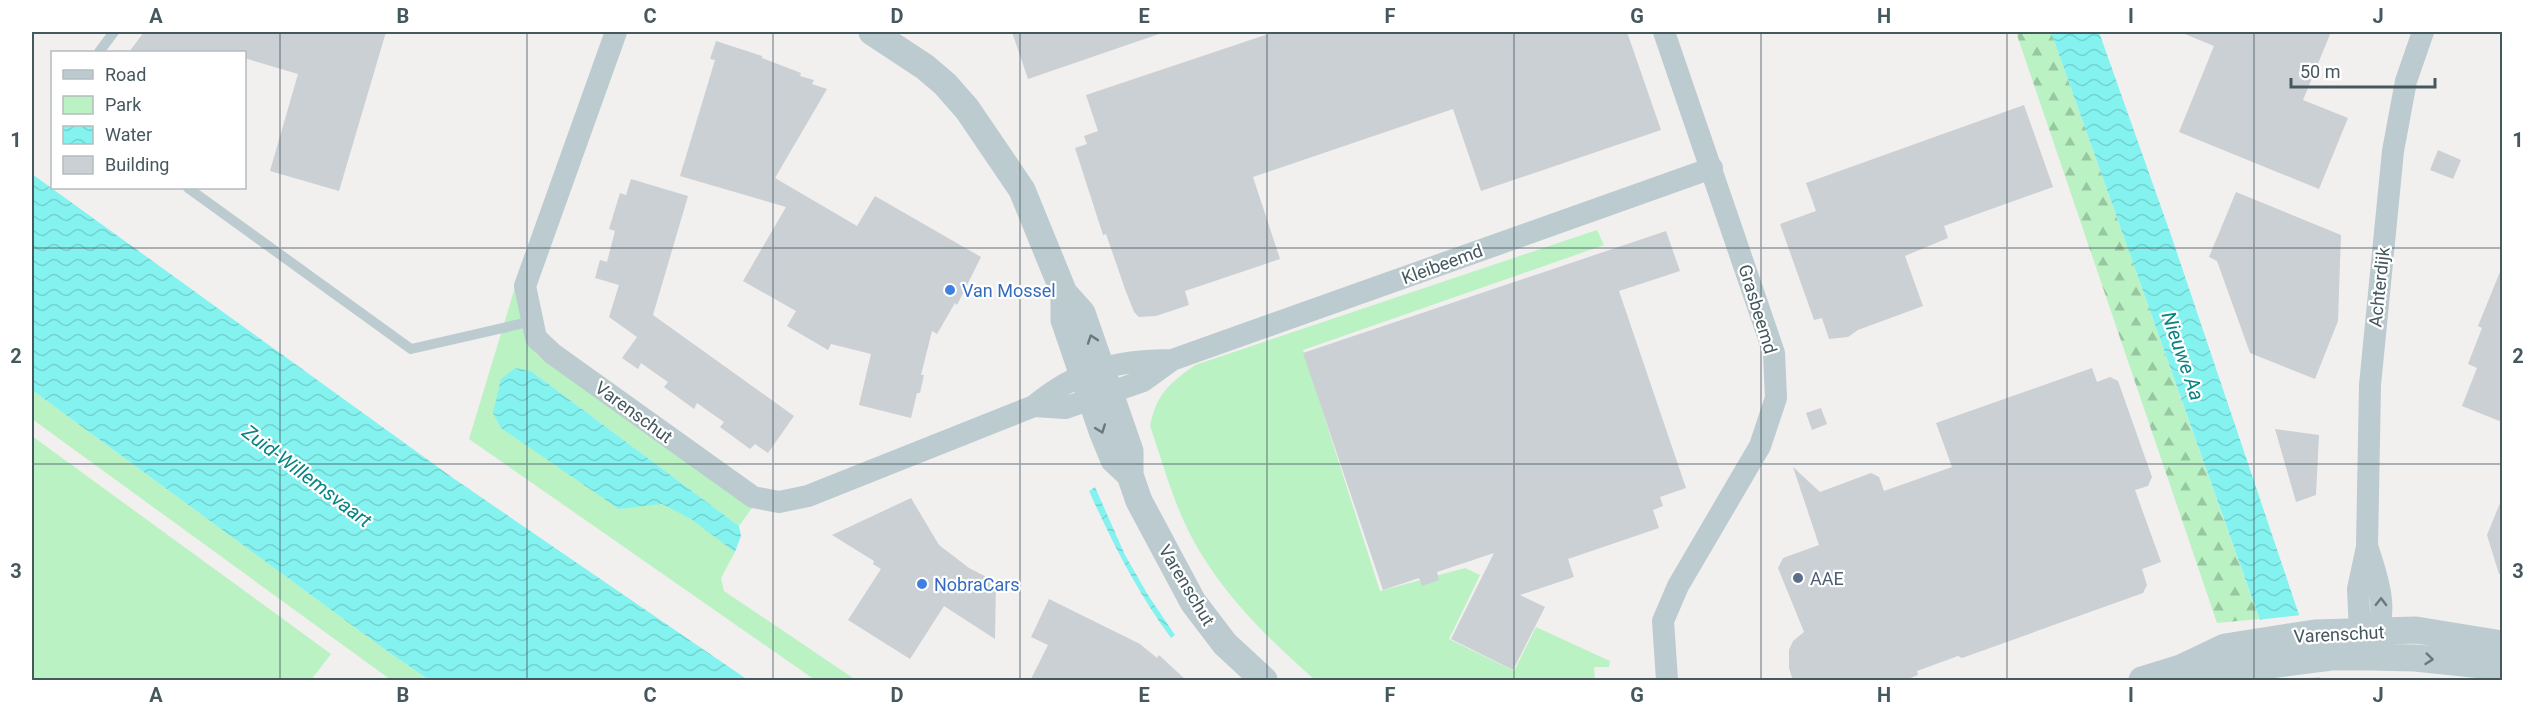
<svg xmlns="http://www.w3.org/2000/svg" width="2534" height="712" font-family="Roboto,sans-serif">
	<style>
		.green { fill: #baf2c3 }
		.forest { fill: url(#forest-firs) }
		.water { fill: url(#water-waves) }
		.pier { fill: #f2efef }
		.building { fill: #cad0d4 }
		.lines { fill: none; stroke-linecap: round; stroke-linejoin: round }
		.service { stroke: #bbcbcf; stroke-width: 10 }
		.minor { stroke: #bbcbcf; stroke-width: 22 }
		.tertiary { stroke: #bbcbcf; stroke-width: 27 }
		.oneway { stroke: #687a80 }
		.grid { fill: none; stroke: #45585e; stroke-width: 1.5; stroke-opacity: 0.55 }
		.shop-dot { fill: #3f7fe0; stroke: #fff; stroke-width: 2 }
		.service-dot { fill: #5c6f8a; stroke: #fff; stroke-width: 2 }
		.labels { text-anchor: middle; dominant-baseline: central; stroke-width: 4.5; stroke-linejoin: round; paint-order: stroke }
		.street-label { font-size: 18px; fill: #45585e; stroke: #fff }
		.shop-label { font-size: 18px; fill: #366cbe; stroke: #fff; text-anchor: start }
		.service-label { font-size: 18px; fill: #4e5e75; stroke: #fff; text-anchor: start }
		.water-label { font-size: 20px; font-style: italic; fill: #068481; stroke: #fff }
		.neatline { fill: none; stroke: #45585e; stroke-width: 2 }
		.grid-label { font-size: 20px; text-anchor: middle; font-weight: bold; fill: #45585e }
	</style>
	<defs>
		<pattern id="forest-firs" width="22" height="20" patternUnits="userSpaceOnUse" patternTransform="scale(1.5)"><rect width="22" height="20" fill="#baf2c3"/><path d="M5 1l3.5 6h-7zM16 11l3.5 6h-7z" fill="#99c7a2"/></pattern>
		<pattern id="water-waves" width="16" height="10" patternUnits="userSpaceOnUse" patternTransform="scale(1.5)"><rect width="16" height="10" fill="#84f3f0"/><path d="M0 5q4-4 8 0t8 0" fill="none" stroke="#73d2d0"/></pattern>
	</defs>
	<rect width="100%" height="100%" fill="#f2efef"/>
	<path class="green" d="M1597 230 1604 245 1303 350 1380 591 1465 568 1480 575 1449 639 1514 671 1536 627 1610 661 1609 667H1594L1595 680H1315C1267 638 1217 589 1188 530 1172 498 1162 460 1150 426 1156 394 1170 383 1195 365Z
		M516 284 529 341 536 354 752 508 739 526 531 371 619 509C631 507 648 503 660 504 677 506 722 540 735 552L721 578 724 591 856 680H815L469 439Z
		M32 390 387 651 429 680H391L32 419Z
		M32 436 331 654 311 680H32Z"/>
	<path class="forest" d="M2016 32H2051L2259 619 2217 623Z"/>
	<path class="water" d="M2051 32H2099L2172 238 2321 680H2281Z
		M32 174 453 478 748 680H429L387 651 32 390Z
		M515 368 531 371 739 526 741 536 735 552 691 519 662 504 619 509 501 428 493 413 501 379Z
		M1095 487 1125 555 1148 595 1175 635 1171 638C1137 592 1112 542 1089 491Z"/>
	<path class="pier" d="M2302 615 2323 677 2277 680 2256 620Z"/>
	<path class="building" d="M144 32H386L339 191 270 171 298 74 244 58V52H129Z
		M1012 32H1159V34L1028 79Z
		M1274 32H1627L1661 130 1481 191 1453 109 1253 177 1280 259 1185 291 1189 305 1156 316 1139 317 1134 312 1125 289 1106 234 1103 235 1075 148 1087 144 1084 136 1098 131 1086 95Z
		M2180 32H2331L2303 100 2348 118 2319 189 2179 132 2214 46Z
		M716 41 762 56V58L801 73 800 76 814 80 812 84 827 89 775 178 857 226 875 196 981 257 957 305 955 303 937 334 932 331 921 375H924L920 393H917L911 418 859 405 871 354 831 344 828 350 787 326 796 311 743 281 786 207 680 176 715 60 710 59Z
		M2024 105 2053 187 1944 226 1948 238 1905 256 1923 306 1858 330 1848 337 1829 339 1822 318 1814 320 1780 224 1816 211 1806 183Z
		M2438 150 2461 160 2453 179 2430 170Z
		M631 179 688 196 653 315 794 416 768 453 755 444 750 449 720 427 724 422 711 413 697 403 694 409 664 387 668 382 655 373 641 363 638 369 622 358 637 337 609 317 619 285 595 278 600 260 607 262 615 231 609 229 620 193 626 195Z
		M2236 192 2341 235 2338 321 2315 379 2250 353 2217 261 2209 257Z
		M1666 231 1680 271 1619 291 1686 488 1660 497 1663 506 1653 510 1659 528 1568 559 1574 577 1520 595 1545 607 1513 670 1451 639 1494 553 1437 572 1439 580 1422 586 1419 578 1383 590 1303 353Z
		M2502 267V422L2462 406 2477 368 2468 364 2482 328 2478 326Z
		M2092 368 2097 382 2110 377 2118 381 2152 477 2148 486 2135 490 2161 562 2142 569 2147 585 2143 593 1962 658 1958 656 1917 671 1918 675 1903 681H1793L1789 668V650L1793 641 1804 632 1778 568 1783 558 1819 545 1793 467 1820 492 1871 473 1879 477 1884 491 1952 467 1936 423Z
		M1821 408 1827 424 1812 430 1806 413Z
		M2275 429 2319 435 2316 495 2296 502Z
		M911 498 939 545 969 568 996 582 995 639 944 606 910 659 848 620 881 569 873 564 874 561 832 535Z
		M2502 498V573L2499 574 2487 535Z
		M1049 599 1140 644 1157 658 1159 655 1187 681H1030L1048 645 1031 637Z"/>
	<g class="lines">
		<path class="service" d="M99 52 114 32
			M188 188 411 349 533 321"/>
		<path class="minor" d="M616 32 525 286 536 338 553 354 753 497 779 502 808 496 1034 406C1077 370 1116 360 1172 360
			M1664 32 1774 353 1776 398 1760 446 1678 586 1663 621 1667 680
			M1034 406 1065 408 1143 381 1172 360 1712 168
			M2368 549C2380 585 2388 610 2374 647
			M2366 646 2360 631 2358 589 2367 547 2370 385 2393 151 2406 81 2423 32"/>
		<path class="tertiary" d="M872 32 925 67 945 84 967 109 1022 190 1064 293V320L1102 431 1114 460 1130 475
			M1064 293 1082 313 1130 451V475L1139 501 1193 602 1225 644 1264 680
			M2182 668 2224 671 2331 657H2371L2415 658 2502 667
			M2142 680 2181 668 2225 647 2315 633 2416 630 2502 644"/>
	</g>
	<defs><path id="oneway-chevron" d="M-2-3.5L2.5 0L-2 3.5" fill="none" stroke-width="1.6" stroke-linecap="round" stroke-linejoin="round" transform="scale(1.5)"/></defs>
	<g class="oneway">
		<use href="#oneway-chevron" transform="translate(1092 339) rotate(-109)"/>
		<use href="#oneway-chevron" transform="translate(1101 429) rotate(70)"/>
		<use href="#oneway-chevron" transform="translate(2381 602) rotate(-89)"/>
		<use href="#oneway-chevron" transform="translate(2429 659) rotate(6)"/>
	</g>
	<path class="grid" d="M280 32V680M527 32V680M773 32V680M1020 32V680M1267 32V680M1514 32V680M1761 32V680M2007 32V680M2254 32V680M32 248H2502M32 464H2502"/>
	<g class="shop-dot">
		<circle cx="950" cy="290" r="6"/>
		<circle cx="922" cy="584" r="6"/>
	</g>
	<circle class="service-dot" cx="1798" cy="578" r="6"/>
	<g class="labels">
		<g class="street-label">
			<text transform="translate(1442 264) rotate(-20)">Kleibeemd</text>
			<text transform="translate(2379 287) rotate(-84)">Achterdijk</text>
			<text transform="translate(1758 309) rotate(73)">Grasbeemd</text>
			<text transform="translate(634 412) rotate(36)">Varenschut</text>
			<text transform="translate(1187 585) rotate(59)">Varenschut</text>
			<text transform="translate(2339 634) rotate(-3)">Varenschut</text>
		</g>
		<g class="shop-label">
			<text x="962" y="290">Van Mossel</text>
			<text x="934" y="584">NobraCars</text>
		</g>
		<g class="service-label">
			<text x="1810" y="578">AAE</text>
		</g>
		<g class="water-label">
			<text transform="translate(2183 356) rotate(71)">Nieuwe Aa</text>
			<text transform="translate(307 476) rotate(37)">Zuid-Willemsvaart</text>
		</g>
	</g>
	<rect width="2534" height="712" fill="none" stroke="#ffffff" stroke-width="66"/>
	<rect x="51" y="51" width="195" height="138" fill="#ffffff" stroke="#b5bcbf" stroke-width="1.5"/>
	<rect x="63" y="70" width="30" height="9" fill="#bbcbcf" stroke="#b5bcbf" stroke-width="1.5"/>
	<text x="105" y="81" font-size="18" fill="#45585e">Road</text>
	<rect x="63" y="96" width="30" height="18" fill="#baf2c3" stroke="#b5bcbf" stroke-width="1.5"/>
	<text x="105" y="111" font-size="18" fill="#45585e">Park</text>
	<rect x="63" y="126" width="30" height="18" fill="url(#water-waves)" stroke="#b5bcbf" stroke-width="1.5"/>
	<text x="105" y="141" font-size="18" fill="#45585e">Water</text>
	<rect x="63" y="156" width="30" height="18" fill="#cad0d4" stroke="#b5bcbf" stroke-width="1.5"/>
	<text x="105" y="171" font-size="18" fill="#45585e">Building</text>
	<path d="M2291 78v9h144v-9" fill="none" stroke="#45585e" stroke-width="3"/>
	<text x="2300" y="78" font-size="18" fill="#45585e" stroke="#ffffff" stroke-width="4.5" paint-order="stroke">50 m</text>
	<rect x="33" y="33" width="2468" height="646" class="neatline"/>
	<g class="grid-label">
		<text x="156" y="23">A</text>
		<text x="403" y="23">B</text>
		<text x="650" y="23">C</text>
		<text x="897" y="23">D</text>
		<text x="1144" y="23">E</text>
		<text x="1390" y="23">F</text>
		<text x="1637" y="23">G</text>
		<text x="1884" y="23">H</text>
		<text x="2131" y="23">I</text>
		<text x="2378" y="23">J</text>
		<text x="16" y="147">1</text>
		<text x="2518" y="147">1</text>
		<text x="16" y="363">2</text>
		<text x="2518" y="363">2</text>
		<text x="16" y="578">3</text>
		<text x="2518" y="578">3</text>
		<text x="156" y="702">A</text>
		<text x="403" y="702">B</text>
		<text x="650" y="702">C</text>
		<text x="897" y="702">D</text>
		<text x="1144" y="702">E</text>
		<text x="1390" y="702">F</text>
		<text x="1637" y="702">G</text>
		<text x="1884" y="702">H</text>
		<text x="2131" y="702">I</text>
		<text x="2378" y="702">J</text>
	</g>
</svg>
